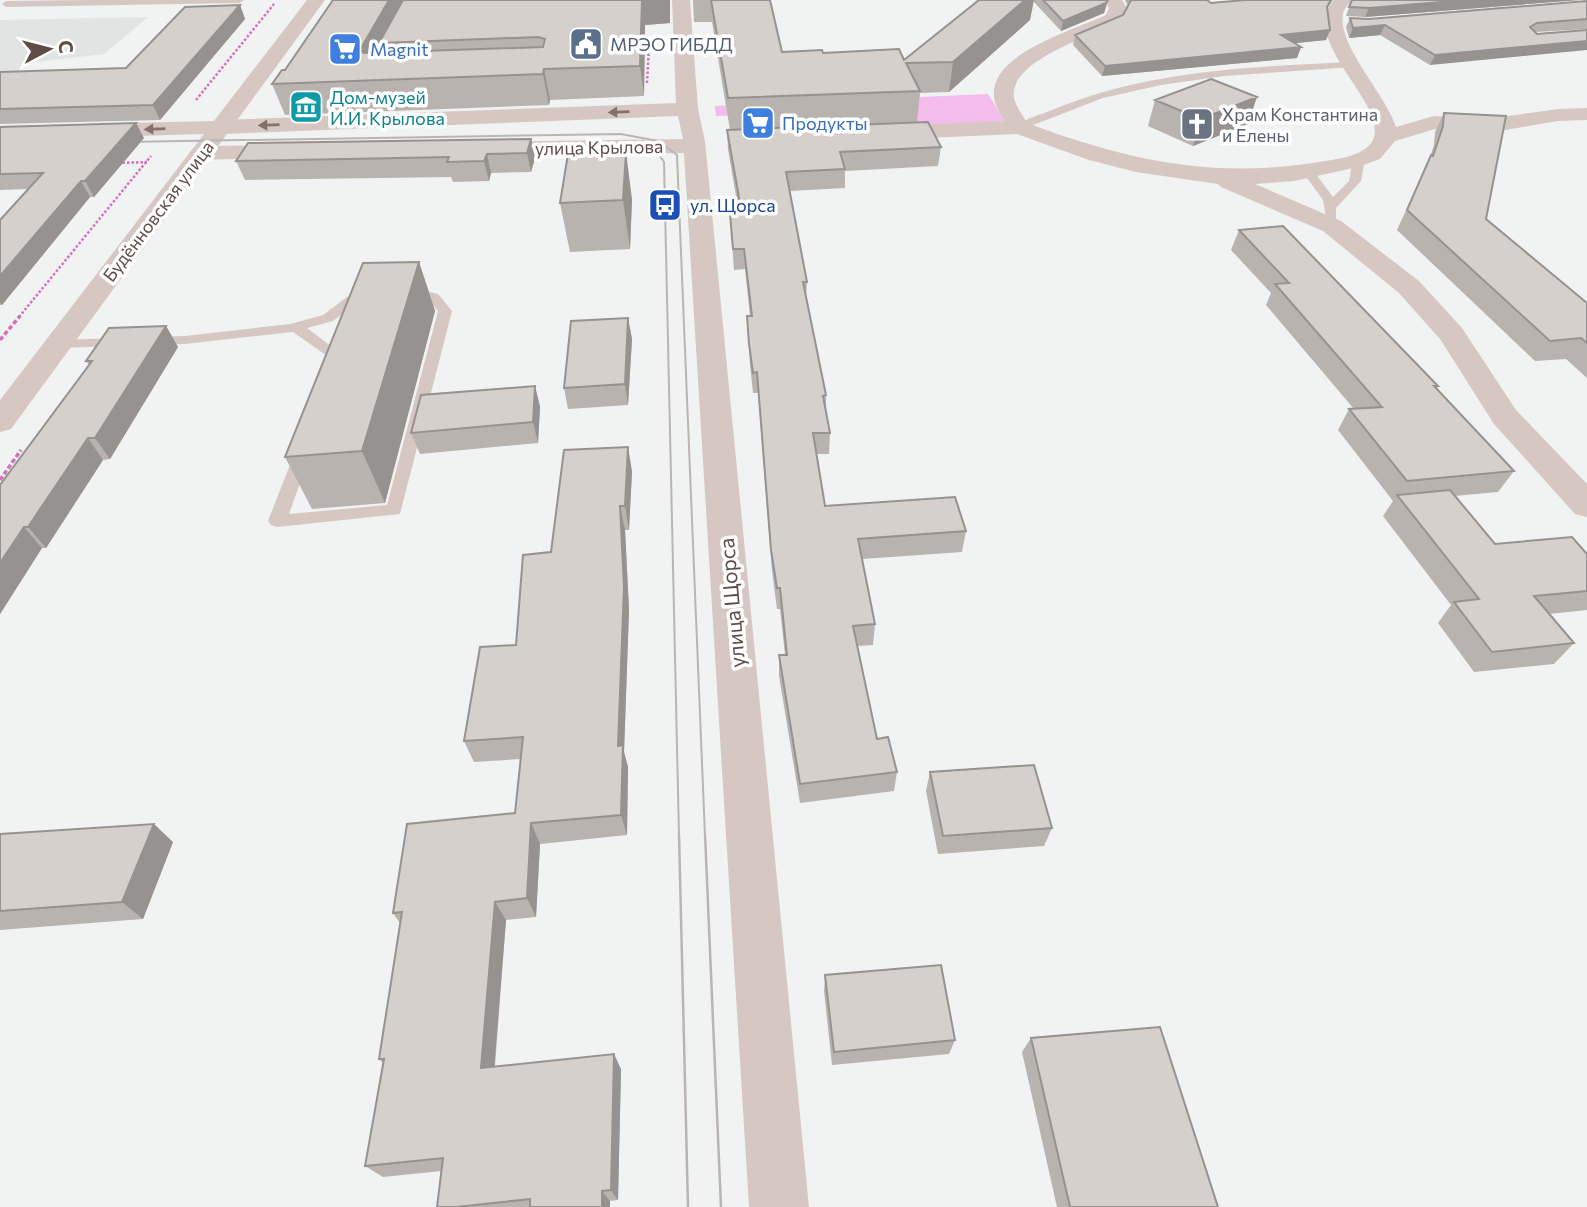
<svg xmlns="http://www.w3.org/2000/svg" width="1587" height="1207" font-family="Commissioner,sans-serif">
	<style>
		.education { fill: #e2e4e3 }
		.green { fill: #f3bced }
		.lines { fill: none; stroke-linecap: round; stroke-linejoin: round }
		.path-far1 { stroke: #d471bd; stroke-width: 2.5; stroke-dasharray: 2.5 2; stroke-linecap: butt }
		.path { stroke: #d471bd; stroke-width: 3.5; stroke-dasharray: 4.5 2.5; stroke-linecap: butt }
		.service { fill: #d6c7c3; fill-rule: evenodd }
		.minor { fill: #d6c7c3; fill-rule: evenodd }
		.tertiary { fill: #d6c7c3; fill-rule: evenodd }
		.tram-far1 { stroke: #bbb5b2; stroke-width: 2 }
		.tram { stroke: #bbb5b2; stroke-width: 2.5 }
		.wall { fill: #b8b3af }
		.shaded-wall { fill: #96928f }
		.building { fill: #d6d0cc; stroke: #96928f; stroke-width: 2 }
		.oneway { fill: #83716c }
		.labels { text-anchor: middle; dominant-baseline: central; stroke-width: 7; stroke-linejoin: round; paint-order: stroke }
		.far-service-label { font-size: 18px; fill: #4e5e75; stroke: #fff; text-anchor: start }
		.far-shop-label { font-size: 18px; fill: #366cbe; stroke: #fff; text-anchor: start }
		.far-culture-label { font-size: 18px; fill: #0d838f; stroke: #fff; text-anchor: start }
		.far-worship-label { font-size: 18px; fill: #5b616d; stroke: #fff; text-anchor: start }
		.far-street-label { font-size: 18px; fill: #604c47; stroke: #fff }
		.far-transit-label { font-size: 18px; fill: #164399; stroke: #fff; text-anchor: start }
		.street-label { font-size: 21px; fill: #604c47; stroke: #fff }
	</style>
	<rect width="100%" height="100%" fill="#f0f3f2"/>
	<path class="education" d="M148 17 104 54 28 63 0 86V20Z"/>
	<path class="green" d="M988 94 1005 121 784 132 780 114 716 116 715 106Z"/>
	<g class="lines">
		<path class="path-far1" d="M647 83 649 46
			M196 100 274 4
			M118 163 147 162
			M19 317 151 156"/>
		<path class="path" d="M0 340 20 316
			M0 480 21 450"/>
		<path class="service" d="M87 0H244L240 3 6 7 2 4 6 1Z
			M1351 62 1356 65 1354 67 1224 76 1161 85 1103 98 1023 129 1014 127C1024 119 1040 115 1052 110 1147 70 1250 67 1351 62Z
			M1359 156 1365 159 1361 181 1336 208V229H1328L1323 200 1302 171 1312 169 1333 197 1349 181 1353 159Z
			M417 289 438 294 452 311 400 514 277 527 271 525 268 521 295 452 303 447 311 452 289 514 387 505 438 311C424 291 411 304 397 293L404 289Z
			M370 291 377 295 357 303 333 321 307 328 345 357 339 371 334 373 326 368 330 358 293 332 185 344 58 348 51 344 58 340 185 336 290 324 323 315 347 297Z"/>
		<path class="minor" d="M672 0H690L698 109 705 141 809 1207H749L684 153 479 156 471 154 468 149 471 144 479 142 683 139 678 116 223 134 215 132 212 127 215 122 223 120 676 103Z
			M1104 0H1122L1127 8 1120 22C1093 36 1008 60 1014 98 1016 107 1023 115 1027 123 1128 161 1217 180 1325 161 1339 159 1366 155 1373 140 1389 103 1297 41 1334 0H1352C1349 4 1344 8 1343 14 1337 45 1386 95 1396 127L1434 116 1488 119 1558 109 1587 108V120L1558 121 1488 133 1435 129 1395 141 1380 159 1358 167 1294 181 1255 184 1341 221 1419 281 1462 328 1516 410 1587 484V517L1575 514 1494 424 1440 339 1399 293 1323 231 1221 187 1218 184 1136 172 1089 160 1017 134 881 140 873 138 870 133 873 128 881 126 1005 121C1001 114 994 105 994 96 990 53 1075 30 1106 15L1109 8Z
			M293 145 301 147 304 152 301 157 201 160 193 158 190 153 193 148 201 146Z"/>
		<path class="tertiary" d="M307 0H325L11 429 0 432V400L204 134 0 140V126L214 121Z"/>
		<path class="tram-far1" d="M122 142 621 134 658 141 677 155 705 836
			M637 142 657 152 664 162 679 836"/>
		<path class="tram" d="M679 834 688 1207
			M705 834 721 1207"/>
	</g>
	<path class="wall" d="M333 0H670V23L645 25 644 96 550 100 549 105 285 115 272 84 285 70Z
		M693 0H770L782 52 823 53 904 60 979 0H1108L1104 13 1061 31 1033 1 1030 20 949 92 920 93 917 122 941 147 938 166 845 171V188L790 191 807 282 806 297 826 395V410L830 433 829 454H816L825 506 966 531 962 552 862 559 875 624 873 645 857 646 877 739 897 772 894 791 800 803 779 676V655H785L780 609H777L772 571 758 393H753L750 365 747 316H750L745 269 734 270 730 214H739L728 149 727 130H730L712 22H694Z
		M1125 0H1207L1211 3 1245 0H1333L1327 9 1330 30 1326 40 1294 43 1301 47 1297 58 1102 76 1073 45 1075 35 1123 15 1128 6Z
		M1352 0H1579L1365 17 1346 16Z
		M1587 2V29L1536 32 1430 65 1380 35 1349 38 1346 27 1350 18 1369 19Z
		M240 5 245 19 160 120 0 124V72L126 68Z
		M1155 100 1248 124 1193 146 1148 126Z
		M1444 113 1486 219 1587 303V378L1566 359 1535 361 1397 230 1429 160 1434 145 1435 132Z
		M0 127 144 138 94 197H90L2 305H0V220L28 189 0 190Z
		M531 139 535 158 531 172 491 173 489 181 453 182 451 177 245 180 236 161Z
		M632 199 630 249 570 252 560 203Z
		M1239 230 1438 386 1437 389 1514 471 1498 492 1454 496 1495 544 1587 554V610L1549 614 1574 643 1554 664 1474 672 1438 623 1451 605 1383 516 1393 501 1338 430 1349 409H1354L1266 305 1271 293 1231 250Z
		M419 262 435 311 385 503 312 509 285 457Z
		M628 318 632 339 628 405 568 409 564 388Z
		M166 326 178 347 110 459 103 460 46 548H42L0 614V485L89 365 86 361Z
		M535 386 540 407 538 443 420 454 411 433Z
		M632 471 629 530H625L629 610 624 752 628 767 627 835 540 844 536 917 506 920 495 1066 621 1069 618 1200 610 1201V1207H437L441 1171 383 1177 365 1166 383 1063 379 1059 400 923 393 913 515 813 521 759 474 762 464 741 516 645 551 552Z
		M930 772 1052 828 1044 846 938 854 926 791Z
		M0 834 173 842 143 919 0 930Z
		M825 975 955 1040 949 1054 832 1065 824 991Z
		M1031 1038 1218 1207H1057L1022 1052Z"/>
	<path class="shaded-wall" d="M389 0H413L379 43 383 55 370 80 360 50Z
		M642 0H670V23L645 25 644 96 640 66Z
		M1025 0H1034L1030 20 949 92 953 62Z
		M1108 0 1104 13 1061 31 1063 21Z
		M1466 0H1579L1365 17 1369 8Z
		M240 5 245 19 160 120 153 105Z
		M1385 25 1380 35 1349 38 1353 28Z
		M1330 30 1326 40 1278 45 1281 35Z
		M1587 41V50L1430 65 1435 55Z
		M1301 47 1297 58 1102 76 1105 66Z
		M544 69 550 100 549 105 543 74Z
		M1257 97 1248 124 1193 146 1201 119Z
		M136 123 144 138 94 197 85 181Z
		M531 139 535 158 531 172 527 153Z
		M626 152 632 199 630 249 623 200Z
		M487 154 491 173 489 181 484 161Z
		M81 181 90 197 2 305 0 302V276Z
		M419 262 435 311 385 503 362 451Z
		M628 318 632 339 628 405 625 384Z
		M166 326 178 347 110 459 95 438Z
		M535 386 540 407 538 443 533 422Z
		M88 438 103 460 46 548 28 527Z
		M628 447 632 471 629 530 625 506Z
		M620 506 625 530 629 610 624 752 628 767 627 835 621 815 618 746Z
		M24 527 42 548 0 614V563Z
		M531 823 540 844 536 917 527 898Z
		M154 824 173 842 143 919 122 902Z
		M495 902 506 920 493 1082 481 1068Z
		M614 1054 621 1069 618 1200 611 1190Z
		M602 1191 610 1201V1207H602Z"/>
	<path class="building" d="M333 0H389L360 50 364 53 543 47 545 39 538 37 379 43 403 0H642L640 66 544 69 543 74 272 84 282 70H285Z
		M711 0H770L782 52 822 50 823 53 899 49 904 60 979 0H1025L953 62 906 63 920 91 728 98Z
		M1043 0H1108L1106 3 1063 21Z
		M1131 0H1207L1211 3 1245 0H1331L1327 7 1330 30 1281 35 1301 47 1105 66 1075 35 1123 15Z
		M1352 0H1466L1369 8 1349 7Z
		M1587 1V19L1537 23 1530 27 1537 34 1587 30V41L1435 55 1385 25 1353 28 1350 18 1369 19Z
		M240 5 153 105 0 109V72L126 68 185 7Z
		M1211 79 1257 97 1201 119 1155 100Z
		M1444 113 1506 116 1486 219 1587 303V343L1581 338 1550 341 1407 210 1431 155 1433 156 1443 126Z
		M928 122 941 147 840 152 845 169 786 172 807 282H803L826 395 823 396 830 433H813L825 506 955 497 966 531 858 539 875 624 853 626 877 739 888 737 897 772 800 784 779 655H787L780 588H777L771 550 757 372 753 373 749 344 747 316H752L744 249H733L730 214H742L727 130Z
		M136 123 85 181H81L0 276V220L43 173 0 174V127Z
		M531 139 527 153 487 154 484 161 447 162 449 157 236 161 248 143Z
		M626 152 623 200 560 203 568 154Z
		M1283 226 1438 386H1434L1514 471 1407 481 1349 409 1382 407 1275 284 1289 283 1239 230Z
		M419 262 362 451 285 457 363 263Z
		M628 318 625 384 564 388 571 321Z
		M166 326 95 438H88L28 527H24L0 563V485L92 361H86L109 328Z
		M535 386 533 422 411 433 421 395Z
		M628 447 625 506H620L624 587 618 746 623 745 621 815 531 823 527 898 495 902 481 1068 614 1054 611 1190 602 1191V1207H530V1199L456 1207H437L443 1158 365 1166 384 1059H379L402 912 393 913 407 824 515 813 523 737 464 741 480 647 516 645 523 555 551 552 564 450Z
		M1450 490 1495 544 1572 537 1587 554V591L1534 596 1574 643 1492 652 1454 602 1479 599 1397 495Z
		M1034 765 1052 828 943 836 930 772Z
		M154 824 122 902 0 911V834Z
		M941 965 955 1040 834 1052 825 975Z
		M1160 1027 1218 1207H1070L1031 1038Z"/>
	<defs><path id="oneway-solid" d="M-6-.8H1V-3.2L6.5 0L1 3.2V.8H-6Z" transform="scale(1.75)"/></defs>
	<g class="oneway">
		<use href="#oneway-solid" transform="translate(619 112) rotate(178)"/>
		<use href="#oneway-solid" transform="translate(269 125) rotate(178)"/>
		<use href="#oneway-solid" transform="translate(155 129) rotate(178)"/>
	</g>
	<defs>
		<symbol id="civic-square" viewBox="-11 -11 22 22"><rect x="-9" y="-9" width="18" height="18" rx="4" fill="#5c6f8a" stroke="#fff"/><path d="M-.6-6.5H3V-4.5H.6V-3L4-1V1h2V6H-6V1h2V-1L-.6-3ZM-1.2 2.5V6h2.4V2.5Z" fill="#fff"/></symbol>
		<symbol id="supermarket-square" viewBox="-11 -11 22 22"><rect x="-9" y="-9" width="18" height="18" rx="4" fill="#3f7fe0" stroke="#fff"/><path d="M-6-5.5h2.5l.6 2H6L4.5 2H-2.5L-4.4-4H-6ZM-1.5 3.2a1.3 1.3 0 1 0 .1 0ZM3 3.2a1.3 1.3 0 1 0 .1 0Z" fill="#fff"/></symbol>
		<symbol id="museum-square" viewBox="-11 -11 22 22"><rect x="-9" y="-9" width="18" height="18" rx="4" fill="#0f9aa8" stroke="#fff"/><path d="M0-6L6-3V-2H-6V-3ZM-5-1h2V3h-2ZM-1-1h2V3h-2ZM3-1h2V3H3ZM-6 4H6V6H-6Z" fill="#fff"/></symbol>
		<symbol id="church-square" viewBox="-11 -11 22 22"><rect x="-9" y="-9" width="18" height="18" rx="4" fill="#6b7280" stroke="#fff"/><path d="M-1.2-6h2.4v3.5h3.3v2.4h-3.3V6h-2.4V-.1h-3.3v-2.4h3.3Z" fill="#fff"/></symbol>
		<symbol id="bus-square" viewBox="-11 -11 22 22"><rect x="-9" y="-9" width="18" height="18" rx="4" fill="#1a4fb4" stroke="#fff"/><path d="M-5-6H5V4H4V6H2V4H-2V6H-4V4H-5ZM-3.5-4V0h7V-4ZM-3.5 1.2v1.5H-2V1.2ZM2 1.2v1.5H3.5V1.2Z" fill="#fff"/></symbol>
	</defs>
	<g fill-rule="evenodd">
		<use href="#civic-square" x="567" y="25" width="38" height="38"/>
		<use href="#supermarket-square" x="326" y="30" width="38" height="38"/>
		<use href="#museum-square" x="287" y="88" width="38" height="38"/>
		<use href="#supermarket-square" x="739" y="104" width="38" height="38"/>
		<use href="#church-square" x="1178" y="105" width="38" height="38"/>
		<use href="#bus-square" x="646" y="186" width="38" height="38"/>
	</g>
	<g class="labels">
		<g class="far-service-label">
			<text x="610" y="44">МРЭО ГИБДД</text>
		</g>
		<g class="far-shop-label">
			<text x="370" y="49">Magnit</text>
			<text x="782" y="123">Продукты</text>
		</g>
		<g class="far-culture-label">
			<text x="330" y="97">Дом-музей<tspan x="330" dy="21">И.И. Крылова</tspan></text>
		</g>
		<g class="far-worship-label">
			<text x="1222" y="114">Храм Константина<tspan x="1222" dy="21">и Елены</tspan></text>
		</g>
		<g class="far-street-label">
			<text transform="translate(599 147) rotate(-1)">улица Крылова</text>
			<text transform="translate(158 211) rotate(-53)">Будённовская улица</text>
		</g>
		<g class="far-transit-label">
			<text x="690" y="205">ул. Щорса</text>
		</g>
		<g class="street-label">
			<text transform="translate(731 603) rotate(-95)">улица Щорса</text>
		</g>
	</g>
	<g transform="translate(49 49) rotate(83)" stroke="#ffffff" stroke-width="5" paint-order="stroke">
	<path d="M0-5L12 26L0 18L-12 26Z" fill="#604c47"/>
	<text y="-10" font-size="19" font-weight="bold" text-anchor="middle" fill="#604c47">С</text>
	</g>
</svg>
